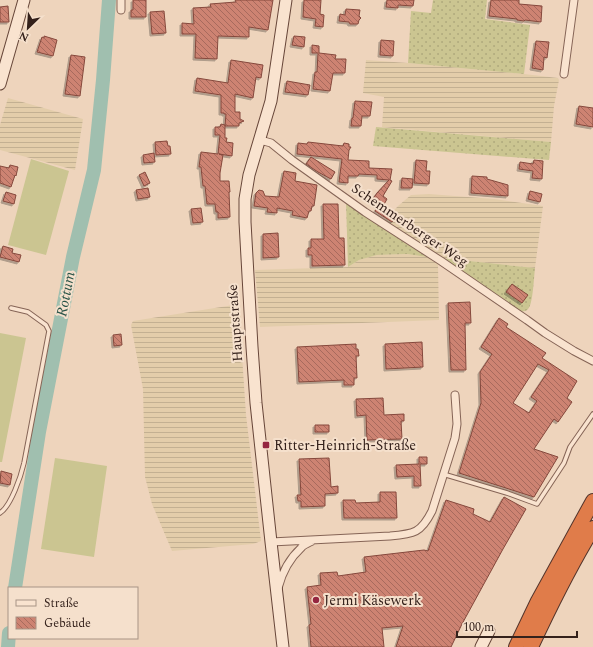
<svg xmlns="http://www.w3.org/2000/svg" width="593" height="647" font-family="Spectral,serif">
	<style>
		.farmland { fill: url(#farmland-rules) }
		.grass { fill: url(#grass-dots) }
		.pitch { fill: #cbc591 }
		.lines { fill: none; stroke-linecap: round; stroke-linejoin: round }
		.river { stroke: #a0bfaf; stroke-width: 14 }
		.building { fill: url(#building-back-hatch); stroke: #85483c; fill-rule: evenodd; filter: url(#shadow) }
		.lane-casing { stroke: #856456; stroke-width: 5.5 }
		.street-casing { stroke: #856456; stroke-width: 9 }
		.secondary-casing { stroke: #674639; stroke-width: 13 }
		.highway-casing { stroke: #53342b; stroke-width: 16 }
		.lane { stroke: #f9e3cf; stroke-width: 3.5 }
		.street { stroke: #f9e3cf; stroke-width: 7 }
		.secondary { stroke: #f9e3cf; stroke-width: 11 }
		.highway { stroke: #e07c4a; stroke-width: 14 }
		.poi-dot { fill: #952640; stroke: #f5e0cc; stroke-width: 1.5 }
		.labels { text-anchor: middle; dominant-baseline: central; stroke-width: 4; stroke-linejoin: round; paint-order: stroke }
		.street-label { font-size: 14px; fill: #34211b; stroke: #f5e0cc }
		.poi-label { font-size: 14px; fill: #34211b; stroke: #f5e0cc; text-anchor: start }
		.water-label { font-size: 15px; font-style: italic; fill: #2a5448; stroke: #f5e0cc }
	</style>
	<defs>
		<pattern id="farmland-rules" width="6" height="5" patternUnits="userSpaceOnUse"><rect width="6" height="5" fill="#e3cdaa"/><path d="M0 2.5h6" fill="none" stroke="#c3b092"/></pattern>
		<pattern id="grass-dots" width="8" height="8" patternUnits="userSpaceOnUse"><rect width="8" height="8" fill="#cbc591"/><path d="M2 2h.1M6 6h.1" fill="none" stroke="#afa97c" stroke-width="1.8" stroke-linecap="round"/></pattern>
		<pattern id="building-back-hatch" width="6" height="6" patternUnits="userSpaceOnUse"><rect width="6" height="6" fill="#cd8372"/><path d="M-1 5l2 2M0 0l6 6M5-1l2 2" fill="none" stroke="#a76b5d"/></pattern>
		<filter id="shadow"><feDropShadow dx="-2" dy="2" stdDeviation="0" flood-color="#0004"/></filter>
	</defs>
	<rect width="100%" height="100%" fill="#eed4bc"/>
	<path class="farmland" d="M366 60 408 63 524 74 558 78 559 80 554 106 551 142 382 127 384 97 363 93Z
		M8 98 83 119 75 170 0 150V125Z
		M429 194 494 199 543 206 535 268 441 258 385 220 398 206 411 195Z
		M407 254 427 257 438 264 439 320 260 327 255 270 348 267 359 260 377 255Z
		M240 304 242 355 246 415 261 541 253 544 172 551 152 504 145 477 143 389 131 325 133 321Z"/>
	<path class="grass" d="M433 0H487L485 19 530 25 524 74 408 63 411 11 431 13Z
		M376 127 551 142 549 160 373 146Z
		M346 202 384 229 427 257 407 254 377 255 359 260 348 267Z
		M441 258 535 268C534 276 533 305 528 309 526 312 522 311 519 312Z"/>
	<path class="pitch" d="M31 159 69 171 46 255 8 245Z
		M0 333 26 338 2 462H0Z
		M55 458 107 466 94 557 41 549Z"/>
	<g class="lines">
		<path class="river" d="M15 588 39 432 73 257 94 170 103 80 109 0
			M8 647 9 633"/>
	</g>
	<path class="building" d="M133 0H146V17H131V10H133Z
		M235 0H273L268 30 249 27V37L218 36 217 59 195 58 196 34H182V23L194 24 193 8 211 7 210 4 236 2Z
		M304 0H321L320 14 324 15 323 27 315 26 316 19 303 17Z
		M387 0H414L413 6 398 5V8L386 7Z
		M491 0H519V4L542 6 541 22 525 20 524 21 517 20V19L489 16Z
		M8 6 9 22H0V7Z
		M346 9 360 10 359 16 361 18 359 20 358 24H350L349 22 339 21 340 14 345 15Z
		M164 11 166 33 152 34 150 12Z
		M44 36 57 40 53 56 37 52 42 37 44 38Z
		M294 36 305 37 304 47 292 45Z
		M381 40 394 41 393 56 380 55Z
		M536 41 549 42 547 58 544 57 543 70 532 68Z
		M312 45 319 46V53L336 55 335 59H346L345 73H333L330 91 313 89 315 72H317L318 53H312Z
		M71 55 85 57 80 96 65 94Z
		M231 60 263 65 261 78 256 77 253 98 235 94V112H240V119L244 121 239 123V126H225L226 114H224V113H221V95L195 91 197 78 228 83Z
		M287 81 310 85 308 95 285 92Z
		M355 101 372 102 370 116H362L361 126H351L352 118H353Z
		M579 106 593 108V127L576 124Z
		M221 124 225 125V138H227L226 142 233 143 232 156 219 154 223 155 220 173V181H229L230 192H229L230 217 218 218V212H216L215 204H207L205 186H203L201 167H199L201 152 218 154 220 135H215V127H220Z
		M167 141 168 146H170L171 154 156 155 155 142Z
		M308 142 343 146 344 143 349 144V147H351L349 150 348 160 369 161V168L392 169 390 180 392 181 383 196 387 199 382 208 396 217 392 222 375 211 378 207 371 202 377 193 389 180 377 179V175L359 174 358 176H348V183L339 182 342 159 297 154 298 143 307 144Z
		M154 153 155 162 144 163 143 155Z
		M311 157 335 172 331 179 318 172 306 164Z
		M416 160 427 161 426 171H430L429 184 414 183Z
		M534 160 543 161 542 179 532 178 533 171 519 169 520 162 533 164Z
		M10 165 18 167 16 176 15 175 11 187 0 183V166L9 168Z
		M284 171 296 173 295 181 317 185 314 206H312L311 211H309L307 218 292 215 293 211 277 208V213L267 212 268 208 254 206 256 193 259 190 263 191 265 196 279 197Z
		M145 172 150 183 144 186 139 175Z
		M472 176 487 177V179L508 185V196L471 193Z
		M402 178 413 179 412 188H401Z
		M148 188 150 197 138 199 136 190Z
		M530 191 542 194 540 202 528 199Z
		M6 192 16 195 14 204 3 201Z
		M323 204H338L339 238H344L345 265 312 266V255H308V248H311V239H324Z
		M201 208 203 222 193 223 191 209Z
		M278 233 279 257 263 258V234Z
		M3 246 13 249 12 253 21 255 19 262 0 257Z
		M512 284 528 295 522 303 506 292Z
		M470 302 471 323H465L466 370H451L448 303Z
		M499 318 508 324 506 327 546 353 542 358 577 381 567 398 572 402 558 422 554 419 534 449 558 457 534 497 459 473 481 403 480 372 492 354 481 347ZM538 364 549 370 531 397 537 401 529 413 513 403Z
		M121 334 122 345 114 346 113 335Z
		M422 342 423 367 386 369 385 344Z
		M356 344V349H358L359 356H356L357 378H354V385H344V380L299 382 297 347Z
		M383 398 384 415 404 414V421H401L402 439 367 440 366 415 357 416 356 399Z
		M315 425H329V432H315Z
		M419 457H427V464H420L421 486H414V476L397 477 396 465 419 464Z
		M329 458 331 487 338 486V493L325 494V506L301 507V501H298L297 495H301L299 459Z
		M1 471 12 474 10 485 0 483Z
		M380 492H396L397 518H344L343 500H355L356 503 380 502Z
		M504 497 526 509 503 549 462 624 451 647H396L403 626 382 628 384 647H311L309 625 311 624 307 587 321 585 320 573 337 572 338 576 366 572 364 557 424 550 428 551 446 500 474 509 473 514 490 522Z"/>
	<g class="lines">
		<defs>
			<path id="lane" d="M443 474 507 493 537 504 564 463 570 447 593 414
				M0 513C11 506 21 476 24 463L49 331 46 325 28 312 11 308"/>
			<path id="street" d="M121 0V10
				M564 74 574 0
				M260 140 271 143 292 160 365 212 441 261 527 320 545 333 574 351 593 361
				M271 542 390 536C414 534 421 533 432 511L455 438 457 424 455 395
				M278 588C282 573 290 558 301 548 303 545 308 543 312 541"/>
			<path id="secondary" d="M0 84 24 0
				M283 647 271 542 256 403 252 347 245 222V199L249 175 271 101 286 0
				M481 647 489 631"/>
			<path id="highway" d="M516 647 538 601 593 501
				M531 647C550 606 570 566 593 528"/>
		</defs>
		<use href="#lane" class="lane-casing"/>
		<use href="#street" class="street-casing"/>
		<use href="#secondary" class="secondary-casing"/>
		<use href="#highway" class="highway-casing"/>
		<use href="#lane" class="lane"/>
		<use href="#street" class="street"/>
		<use href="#secondary" class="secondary"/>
		<use href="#highway" class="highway"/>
	</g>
	<g class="poi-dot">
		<rect x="262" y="441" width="8" height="8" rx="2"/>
		<circle cx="316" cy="600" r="4"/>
	</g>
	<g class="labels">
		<g class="street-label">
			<text transform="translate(410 225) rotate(34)">Schemmerberger Weg</text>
			<text transform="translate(235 323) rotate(-94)">Hauptstraße</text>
		</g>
		<g class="poi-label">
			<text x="274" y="445">Ritter-Heinrich-Straße</text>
			<text x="324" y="600">Jermi Käsewerk</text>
		</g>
		<g class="water-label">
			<text transform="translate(66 294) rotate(-79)">Rottum</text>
		</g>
	</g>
	<rect x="8" y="587" width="130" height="52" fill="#f5e0cc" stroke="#a89485"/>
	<rect x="16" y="600" width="20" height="6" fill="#f9e3cf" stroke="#a89485"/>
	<text x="44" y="607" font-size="12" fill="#34211b">Straße</text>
	<rect x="16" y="617" width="20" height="12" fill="url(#building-back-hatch)" stroke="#a89485"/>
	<text x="44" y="627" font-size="12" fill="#34211b">Gebäude</text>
	<g transform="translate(28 28) rotate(205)" stroke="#f5e0cc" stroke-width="3" paint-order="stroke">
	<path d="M0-3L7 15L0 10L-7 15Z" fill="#34211b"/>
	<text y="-6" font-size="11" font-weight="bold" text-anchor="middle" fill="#34211b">N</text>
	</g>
	<path d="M457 631v6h120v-6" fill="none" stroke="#34211b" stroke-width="2"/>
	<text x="463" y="631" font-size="12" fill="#34211b" stroke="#f5e0cc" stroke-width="3" paint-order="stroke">100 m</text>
</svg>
